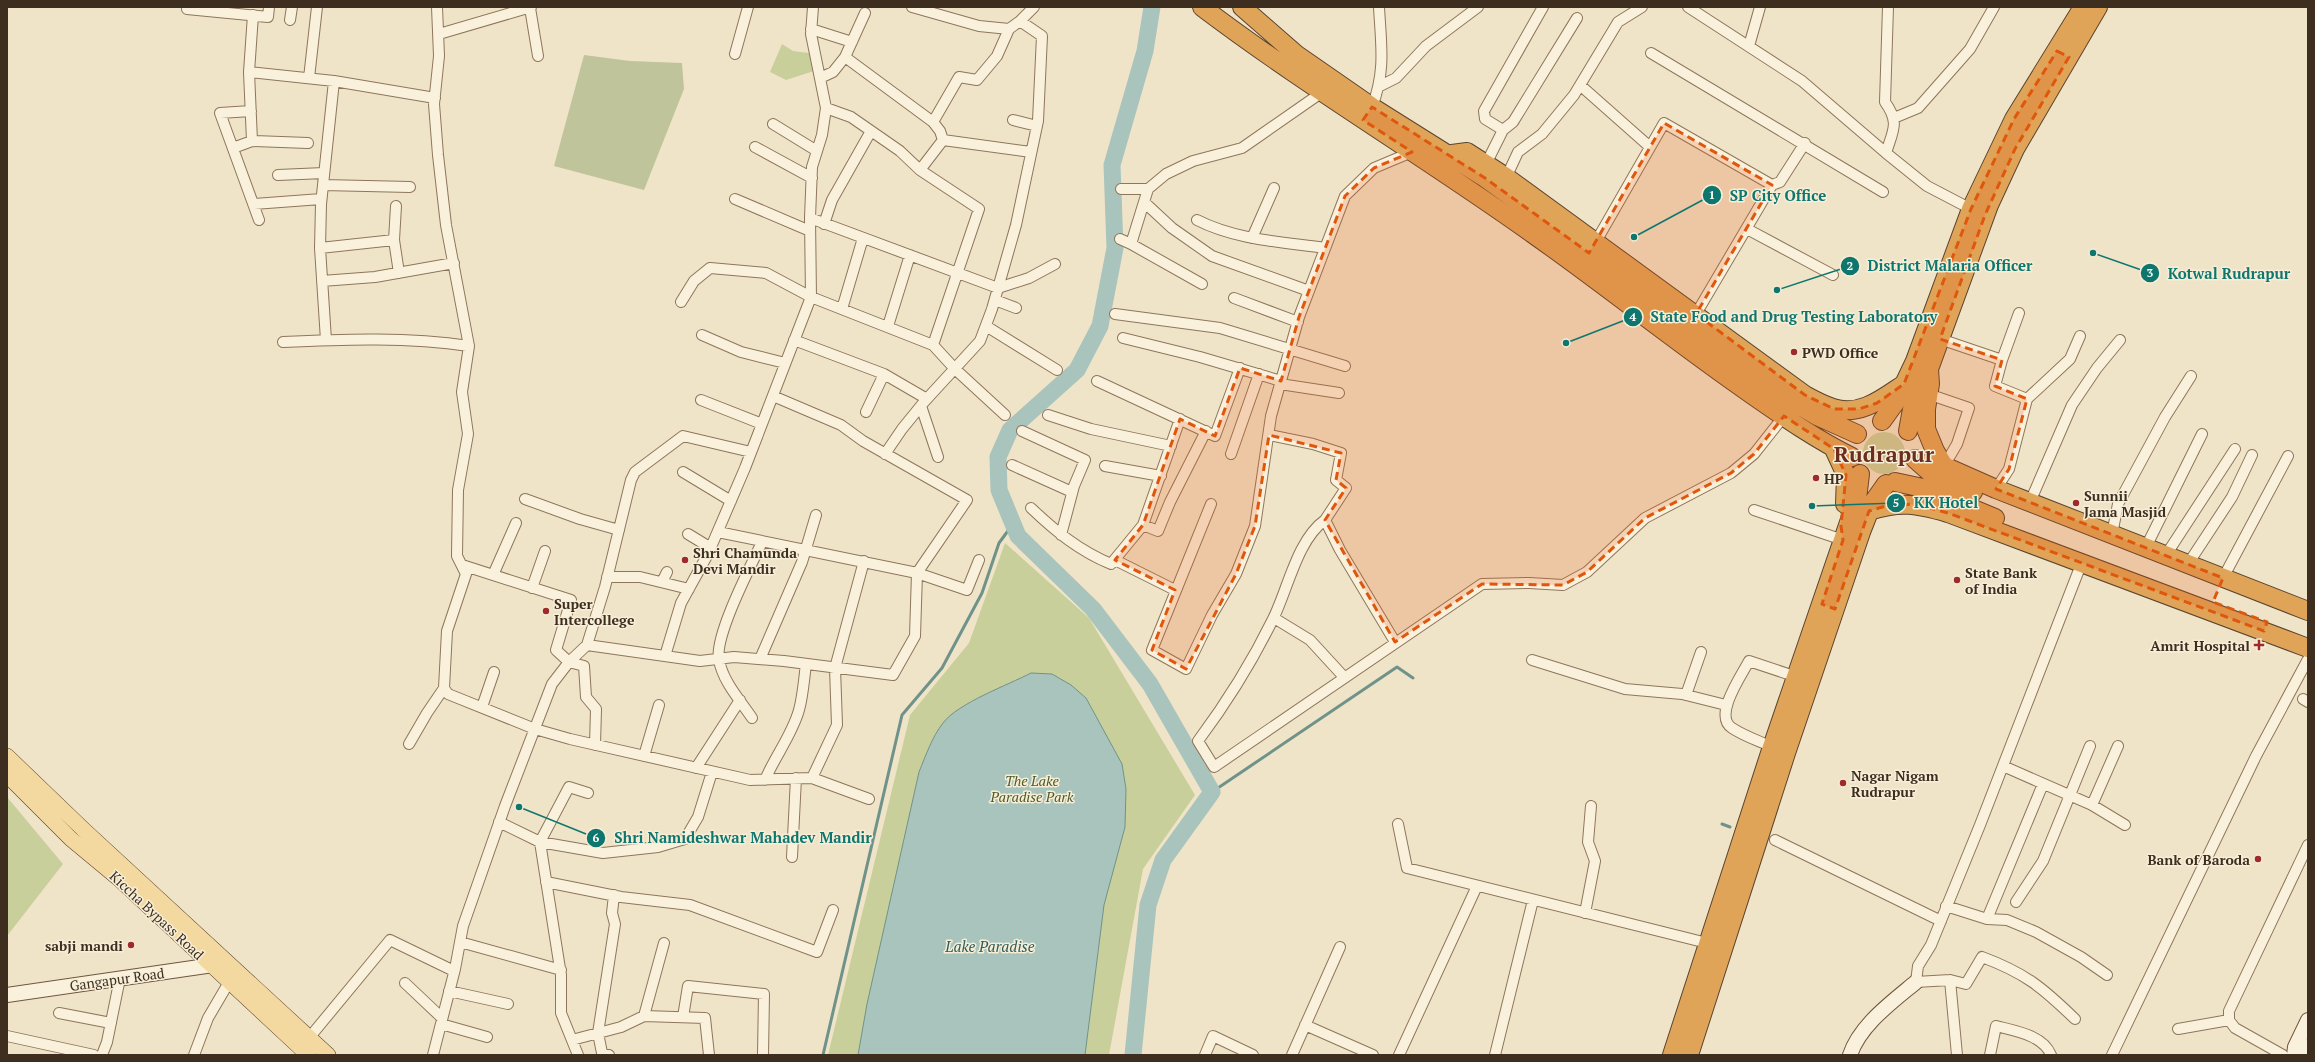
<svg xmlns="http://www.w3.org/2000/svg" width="2315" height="1062" font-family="'PT Serif',serif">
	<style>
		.green { fill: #c9cf9b }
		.cemetery { fill: #bfc49a }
		.water { fill: #a9c4bc; stroke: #6f938a }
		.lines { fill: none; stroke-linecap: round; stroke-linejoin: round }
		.stream { stroke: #6f938a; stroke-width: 3 }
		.river { stroke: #a9c4bc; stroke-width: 17 }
		.street-casing { stroke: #8d765c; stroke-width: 12 }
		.secondary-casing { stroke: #6f573f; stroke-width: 16 }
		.primary-casing { stroke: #5b4430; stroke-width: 16 }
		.highway-casing { stroke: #5b4430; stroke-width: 20 }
		.street { stroke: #faf1dc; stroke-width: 10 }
		.secondary { stroke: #faf1dc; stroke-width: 14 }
		.primary { stroke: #f3d9a0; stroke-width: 15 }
		.highway { stroke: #e0a458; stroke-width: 18 }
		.marked { fill: #df570d; fill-opacity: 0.2; stroke: #df570d; stroke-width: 3; stroke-dasharray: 8 5; stroke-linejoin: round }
		.poi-dot { fill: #9e2a2b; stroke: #f7eed8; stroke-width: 1.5 }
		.labels { text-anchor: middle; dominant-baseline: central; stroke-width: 3; stroke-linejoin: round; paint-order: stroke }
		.poi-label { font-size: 14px; font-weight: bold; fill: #3d2e20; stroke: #f7eed8; text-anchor: start }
		.park-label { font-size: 14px; font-style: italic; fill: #4d5a26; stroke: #f7eed8 }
		.street-label { font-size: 14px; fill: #3d2e20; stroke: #f7eed8 }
		.water-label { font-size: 15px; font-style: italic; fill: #2f5d5a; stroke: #f7eed8 }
		.town-label { font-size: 22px; font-weight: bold; fill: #6b2e1e; stroke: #f7eed8 }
		.leader { fill: none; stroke: #0f766e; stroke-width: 1.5 }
		.callout-dot { fill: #0f766e; stroke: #f7eed8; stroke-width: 1.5 }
		.mark-label { font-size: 12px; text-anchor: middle; font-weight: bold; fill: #fff }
		.callout-label { font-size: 15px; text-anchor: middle; font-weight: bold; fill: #0f766e; stroke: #f7eed8; stroke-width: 3; stroke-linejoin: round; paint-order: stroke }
	</style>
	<rect width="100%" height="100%" fill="#f0e4c8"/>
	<path class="green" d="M782 44 793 51 809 53 814 71 786 80 770 72Z
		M1863 453a21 21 0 1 1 42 0a21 21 0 1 1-42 0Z
		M1005 543 1089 618 1195 795 1143 869 1109 1055H828L910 715 969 643Z
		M7 797 63 864 7 936Z"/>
	<path class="cemetery" d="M584 55 630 61 682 63 684 89 644 190 554 166Z"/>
	<path class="water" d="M1031 673 1052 674 1071 685 1086 698 1122 764 1126 789 1125 827 1104 905 1085 1055H858L867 1004 919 772C926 755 932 737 943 723 958 703 1008 685 1031 673Z"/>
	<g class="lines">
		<path class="stream" d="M1212 792 1397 667 1413 678
			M1722 824 1730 827
			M823 1055 902 715 942 668 982 593 999 543 1013 524"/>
		<path class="river" d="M1133 1055 1148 905 1163 860 1212 792 1150 684 1093 609 1018 536 999 490 998 457 1010 430 1077 370 1100 326 1115 248 1112 165 1145 51 1152 7"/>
		<defs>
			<path id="street" d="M437 7 439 56 434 104 438 155 446 225 469 346 462 392 468 434 458 490 457 556 466 574 447 631 444 688 448 694 535 729 570 739 750 780 812 778 869 799
				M912 7 979 26 1009 29
				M1688 7 1802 81 1886 153
				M1888 7 1885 102C1900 123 1893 130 1886 153L1927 186 1971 209
				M530 8 538 56
				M187 9 268 17 269 7
				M290 20 292 7
				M811 29 852 42
				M439 34 531 7
				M1749 46 1760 7
				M1651 53 1883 192
				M735 54 748 7
				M845 57 933 122 940 131 943 140
				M249 72 334 81 435 98
				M309 78 317 7
				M820 78 833 72 845 57 865 13
				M1580 85 1650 147
				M1380 86 1396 78 1426 46 1478 7
				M1372 107C1386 70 1381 45 1379 7
				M826 108 851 117 900 151 920 170 979 209 933 345
				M251 111 220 113 259 220
				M1894 118 1918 108 1970 49 1994 7
				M1013 120 1037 126
				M933 122 959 77 977 80 997 56 1009 29 1020 21
				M773 124 817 151
				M1503 130 1513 122 1577 18
				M252 141 249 72 253 15
				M755 147 812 178
				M233 148 252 141 308 143
				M1484 168 1503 130 1485 119 1484 111 1543 7
				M920 170 943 140 1031 152
				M278 175 324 173
				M1505 180 1518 152 1542 134 1574 95 1618 22 1642 7
				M323 185 410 187
				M1121 189H1148
				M735 199 810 231
				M1144 202 1172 228 1212 256 1309 291
				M254 204 321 199
				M396 206 394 240 399 273
				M810 218 998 288 1029 278 1055 264
				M1197 220C1236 240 1283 242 1325 248
				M824 224 832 200 871 131
				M1747 229 1833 275
				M1252 238 1274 188
				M1120 239 1131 244 1202 284
				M1131 244 1148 189 1166 174 1193 161 1242 148 1321 93
				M1594 245 1664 123 1772 185
				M320 248 394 240
				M322 281 375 277 454 263
				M1234 298 1298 322
				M995 300 1016 308
				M681 302 694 281 710 268 766 273 811 297 933 345 955 369 1005 415
				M842 309 863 238
				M1115 314 1220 328 1345 366
				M1693 319 1772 185 1780 182 1805 143
				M888 326 910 255
				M986 326 1057 370
				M702 335 741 352 785 363
				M1123 338 1200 357 1281 381
				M1940 339 2002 360 1995 386 2027 399
				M326 340 320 248 321 204 334 81
				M794 340 884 374 927 399
				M283 342C345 339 408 337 469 346
				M2002 360 2019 313
				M1097 381 1215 436 1240 368
				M1280 384 1339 393
				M1928 394 1969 408 1957 444 1944 466
				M701 400 762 424
				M921 406 938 457
				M866 412 884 374
				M1048 415 1091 429 1171 446
				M1022 431 1085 460 1074 486 1061 535
				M1269 435 1313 444 1341 453 1336 480 1346 488 1325 520 1340 550 1395 642
				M885 454 902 429 924 402 980 341 992 309 1016 225 1038 121 1042 36 1020 21 1034 7
				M1231 454 1259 374
				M1012 465 1072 492
				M1105 466 1161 476
				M683 472 731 501
				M1996 489 2009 469 2027 399 2070 359 2080 336
				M525 499 580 519 619 530
				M2030 502 2072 405 2097 368 2120 340
				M1211 504 1152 650 1186 669 1212 615 1236 574 1255 526 1271 416 1299 317 1345 196 1374 168 1412 152
				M1031 508C1056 532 1080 551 1111 564L1143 525 1180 419
				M1754 510 1843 540
				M1325 520C1297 540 1288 589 1273 619 1252 662 1227 702 1198 741L1214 767 1482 584 1529 583 1563 585 1587 572 1645 518 1731 473 1754 454 1784 416
				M1143 525 1158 531 1170 502 1206 431
				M718 532 917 573 967 590 979 560
				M688 534 711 548
				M2112 534 2118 504 2165 417 2191 376
				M2146 547 2202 434
				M2166 555 2235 449
				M1115 560 1175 590
				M2188 564 2232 497 2252 455
				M462 565 571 600 556 650 569 662 584 666 586 697 596 709 595 745
				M493 575 516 523
				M607 577H640L689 589
				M2223 578 2288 456
				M662 582 667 572
				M532 588 545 551
				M1274 618 1310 640 1344 677
				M587 645 605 587 631 480 635 472 683 436 751 452
				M665 656 681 603 708 554 745 468 811 297 810 218 812 167 822 135 826 108 811 34 813 7
				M760 659 802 562 816 515
				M1532 660 1625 689 1682 694 1726 705
				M1686 695 1701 652
				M2303 699 2308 702
				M482 707 494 672
				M752 718C740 700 723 682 719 660 714 636 751 566 762 542
				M409 744 427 713 444 688
				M1772 747C1759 741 1744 736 1732 728 1713 716 1741 676 1749 661L1797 677
				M644 756 659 705
				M2003 766 2092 805 2125 825
				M696 768 740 700
				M812 778 837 725 835 668 864 561
				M765 780C775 756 792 735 799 710 803 696 804 679 806 664
				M588 793 569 787 540 842 603 853 658 847 685 839 698 817 712 772
				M2092 805 2118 746
				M499 822 540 842 561 975V1013L578 1055
				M1398 824 1407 868 1707 943
				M1775 840 1941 921
				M792 857 796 778
				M546 882 621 897 690 905 817 952 833 910
				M2016 902 2043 861 2090 746
				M1946 906 1987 919 2007 920 2036 932 2081 957 2107 975
				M1585 913 1595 861 1588 842 1591 806
				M1987 919 2043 784
				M460 942 561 970
				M1950 980 1957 1055
				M405 983 442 1018
				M449 991 508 1004
				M59 1013 111 1023
				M644 1016 664 943
				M683 1017 688 986 764 994 763 1055
				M2075 1019C2042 987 2025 973 1982 957L1966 984 1950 980 1916 982 1918 966 1931 945 1980 825 2082 562
				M441 1024 487 1037
				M1305 1025 1373 1055
				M2178 1029 2229 1020
				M7 1036 94 1055
				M309 1038 390 940 454 971
				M572 1040 621 1027 644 1016 705 1018 709 1055
				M102 1055 107 1042 120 978
				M194 1055 208 1018 232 977
				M433 1055 455 969 463 926 505 806 552 684 569 662 587 645 700 661 734 657 784 661 893 675 915 636 917 573 967 500 863 441 841 425 773 396
				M609 1055 602 1053 598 1033 615 924 612 913 614 895
				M1205 1055 1213 1036 1253 1055
				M1292 1055 1340 947
				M1399 1055 1477 886
				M1495 1055 1533 900
				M1990 1055 1996 1026C2015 1031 2043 1035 2051 1055
				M2112 1055 2256 756 2308 659
				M2283 1055 2235 1028 2229 1020V1011L2308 845"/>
			<path id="secondary" d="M7 995 220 964
				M1850 1055C1860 1025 1892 1002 1916 982
				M2294 1055 2295 1047 2308 1020
				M2301 1055 2308 1046"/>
			<path id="primary" d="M7 756 84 830 328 1055
				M7 775 71 839 118 878 308 1055"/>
			<path id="highway" d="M1202 7C1309 88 1424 156 1533 234 1607 286 1677 343 1751 394 1784 417 1817 440 1852 457
				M1242 7 1297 55 1372 107 1485 178 1573 241 1718 350 1790 400 1817 416 1857 434
				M1452 154 1467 152 1506 177 1805 395C1814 400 1824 405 1833 408 1860 417 1883 398 1904 384
				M1929 369 1930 384 1926 409V429L1935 451 1944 466 1996 489 2308 611
				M1882 421 1895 403 1915 361 1971 209 2014 119 2083 7
				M1908 431 1912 409 1929 369 1989 205 2015 149 2098 7
				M1834 449 1846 475 1845 504
				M1915 459 1933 475 1973 492
				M1895 482 1923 488 1995 518
				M1869 511C1901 501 1916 504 1948 513L2308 648
				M1672 1055 1772 747 1857 499 1860 474
				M1689 1055 1786 753 1861 532 1872 504 1886 484"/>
		</defs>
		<use href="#street" class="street-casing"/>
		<use href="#secondary" class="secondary-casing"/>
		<use href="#primary" class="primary-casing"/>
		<use href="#highway" class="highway-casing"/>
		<use href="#street" class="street"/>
		<use href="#secondary" class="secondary"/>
		<use href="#primary" class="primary"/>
		<use href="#highway" class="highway"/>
	</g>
	<path class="marked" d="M2057 51 2069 57 2015 149 1985 215 1940 339 2002 360 1995 386 2027 399 2009 469 1996 489 2223 578 2213 602 2267 622 2264 631 1948 513 1915 504 1886 506 1869 511 1835 609 1822 604 1843 540 1841 526 1846 475 1834 449 1784 416 1754 454 1731 473 1645 518 1587 572 1563 585 1482 584 1395 642 1325 520 1346 488 1336 480 1341 453 1269 435 1255 526 1236 574 1186 669 1152 650 1175 590 1115 560 1143 525 1180 419 1215 436 1240 368 1281 381 1299 317 1345 196 1374 168 1412 152 1363 120 1372 107 1485 178 1589 253 1664 123 1772 185 1696 314 1805 395 1834 409H1859L1877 403 1904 384 1971 209 2014 119Z"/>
	<g class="poi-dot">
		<circle cx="1794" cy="352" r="4"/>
		<circle cx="1816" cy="478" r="4"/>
		<circle cx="2076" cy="503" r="4"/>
		<circle cx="685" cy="560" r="4"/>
		<circle cx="1957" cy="580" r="4"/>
		<circle cx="546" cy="611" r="4"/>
		<path d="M2257 639h4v4h4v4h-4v4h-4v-4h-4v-4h4z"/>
		<circle cx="1843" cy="783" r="4"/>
		<circle cx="2258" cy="859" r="4"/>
		<circle cx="131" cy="945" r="4"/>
	</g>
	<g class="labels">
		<g class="poi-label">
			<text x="1802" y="352">PWD Office</text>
			<text x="1824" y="478">HP</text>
			<text x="2084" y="495">Sunnii<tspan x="2084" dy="16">Jama Masjid</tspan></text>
			<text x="693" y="552">Shri Chamunda<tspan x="693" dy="16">Devi Mandir</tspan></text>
			<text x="1965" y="572">State Bank<tspan x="1965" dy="16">of India</tspan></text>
			<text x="554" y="603">Super<tspan x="554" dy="16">Intercollege</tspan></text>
			<text x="2250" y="645" text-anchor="end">Amrit Hospital</text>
			<text x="1851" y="775">Nagar Nigam<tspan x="1851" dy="16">Rudrapur</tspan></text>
			<text x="2250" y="859" text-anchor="end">Bank of Baroda</text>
			<text x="123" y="945" text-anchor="end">sabji mandi</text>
		</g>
		<g class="park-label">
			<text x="1032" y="780">The Lake<tspan x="1032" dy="16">Paradise Park</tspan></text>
		</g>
		<g class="street-label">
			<text transform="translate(157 915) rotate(43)">Kiccha Bypass Road</text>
			<text transform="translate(117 979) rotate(-8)">Gangapur Road</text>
		</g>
		<g class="water-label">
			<text x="990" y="946">Lake Paradise</text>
		</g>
		<g class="town-label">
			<text x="1884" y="453">Rudrapur</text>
		</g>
	</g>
	<path class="leader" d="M1634 237L1712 195M1777 290L1850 266M2093 253L2150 273M1566 343L1633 317M1812 506L1896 503M519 807L596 838"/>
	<g class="callout-dot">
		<circle cx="1634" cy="237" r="4"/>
		<circle cx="1777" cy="290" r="4"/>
		<circle cx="2093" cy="253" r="4"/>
		<circle cx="1566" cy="343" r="4"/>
		<circle cx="1812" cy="506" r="4"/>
		<circle cx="519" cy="807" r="4"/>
		<circle cx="1712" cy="195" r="10"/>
		<circle cx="1850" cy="266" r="10"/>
		<circle cx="2150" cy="273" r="10"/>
		<circle cx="1633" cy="317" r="10"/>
		<circle cx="1896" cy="503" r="10"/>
		<circle cx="596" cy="838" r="10"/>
	</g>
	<g class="mark-label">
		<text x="1712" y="199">1</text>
		<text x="1850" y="270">2</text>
		<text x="2150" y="277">3</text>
		<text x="1633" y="321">4</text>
		<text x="1896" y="507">5</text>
		<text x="596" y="842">6</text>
	</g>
	<g class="callout-label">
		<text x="1778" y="201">SP City Office</text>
		<text x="1950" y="271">District Malaria Officer</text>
		<text x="2229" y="279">Kotwal Rudrapur</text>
		<text x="1794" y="322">State Food and Drug Testing Laboratory</text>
		<text x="1946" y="508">KK Hotel</text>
		<text x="743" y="843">Shri Namideshwar Mahadev Mandir</text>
	</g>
	<rect width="2315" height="1062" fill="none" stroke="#3d2e20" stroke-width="16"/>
</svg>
